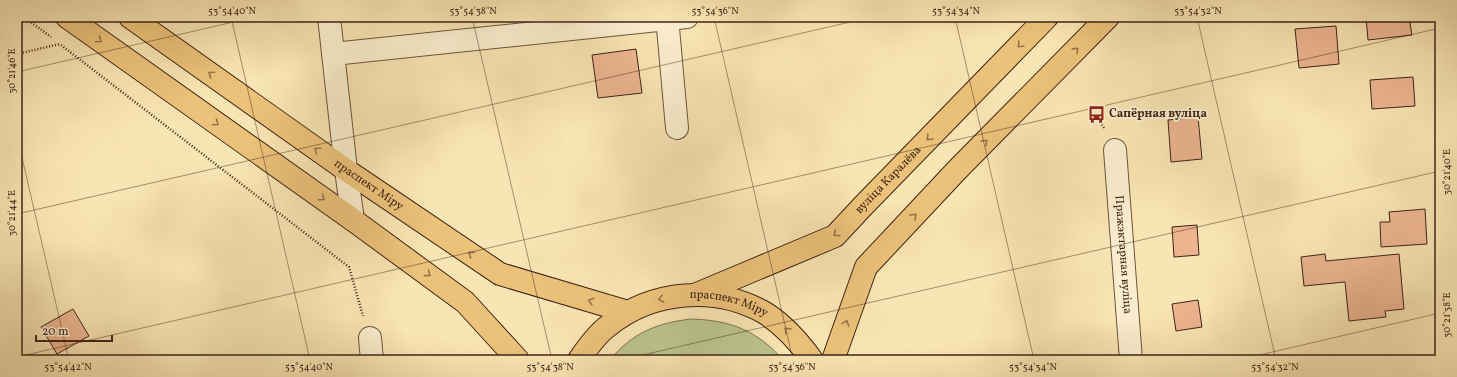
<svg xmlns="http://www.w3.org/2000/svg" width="1457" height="377" font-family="Vollkorn,serif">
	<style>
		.green { fill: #bcc58e; stroke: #7d7452 }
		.building { fill: #ecb590; stroke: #3e2417 }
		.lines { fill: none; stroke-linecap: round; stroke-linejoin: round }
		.minor-casing { stroke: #6d543e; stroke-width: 24 }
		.primary-casing { stroke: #3e2417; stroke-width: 24 }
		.path { stroke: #3e2417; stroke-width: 2.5; stroke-dasharray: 1 2; stroke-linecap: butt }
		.minor { stroke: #fbeece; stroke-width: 22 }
		.primary { stroke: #ecc27a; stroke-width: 22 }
		.oneway { stroke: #957348 }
		.ticks { fill: none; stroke: #3e2417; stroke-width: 1; stroke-opacity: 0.45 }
		.labels { text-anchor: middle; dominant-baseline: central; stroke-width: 4; stroke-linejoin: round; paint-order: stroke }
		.poi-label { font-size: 12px; font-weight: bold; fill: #3e2417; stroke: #fbeece; text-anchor: start }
		.street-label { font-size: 12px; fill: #3e2417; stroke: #fbeece }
		.neatline { fill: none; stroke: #3e2417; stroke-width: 1.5 }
		.ticks-label { font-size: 10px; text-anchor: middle; fill: #3e2417 }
	</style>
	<rect width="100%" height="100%" fill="#f9e5b3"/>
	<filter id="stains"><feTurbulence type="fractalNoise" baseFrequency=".005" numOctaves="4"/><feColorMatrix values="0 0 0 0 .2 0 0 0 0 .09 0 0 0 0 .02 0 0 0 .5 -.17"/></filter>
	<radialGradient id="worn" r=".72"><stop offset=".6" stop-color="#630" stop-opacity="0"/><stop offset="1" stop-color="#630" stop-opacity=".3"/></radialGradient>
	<path class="green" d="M691 319C729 320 757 330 783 360H610C632 333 657 323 691 319Z"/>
	<path class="building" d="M1366 17H1409L1412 35 1368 40Z
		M1336 26 1339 64 1299 68 1295 29Z
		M636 49 642 93 598 98 592 55Z
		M1413 77 1415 106 1372 109 1370 80Z
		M1198 117 1202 159 1171 162 1168 120Z
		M1425 209 1427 244 1381 247 1380 222H1390L1389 212Z
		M1197 225 1199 255 1174 257 1172 227Z
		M1325 254 1326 261 1399 254 1404 309 1385 311 1386 317 1349 321 1345 282 1304 286 1301 257Z
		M1198 300 1202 327 1176 331 1172 304Z
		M73 309 89 336 57 354 41 327Z"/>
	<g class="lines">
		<defs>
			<g id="minor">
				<path d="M329 17 346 170 353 220"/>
				<path d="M667 17 677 128"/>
				<path d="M333 54 687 17"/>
				<path id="s1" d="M1115 150 1131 360"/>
				<path d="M370 338 372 360"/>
			</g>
			<g id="primary">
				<path d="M67 17 353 220 465 302 518 360"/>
				<path id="s2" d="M130 17 346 170 500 274 628 312"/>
				<path id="s3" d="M697 294 835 236 863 206 1047 17"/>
				<path id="s4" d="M579 360C587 348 596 335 608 326 652 290 716 285 765 313 784 325 799 342 812 360"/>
				<path d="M833 360 866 267 957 170 1108 17"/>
			</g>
		</defs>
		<use href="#minor" class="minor-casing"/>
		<use href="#primary" class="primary-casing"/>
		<path class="path" d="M24 17 51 37
			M61 45 349 267 363 316
			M17 54 60 44
			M1096 114 1104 128"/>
		<use href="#minor" class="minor"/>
		<use href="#primary" class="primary"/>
	</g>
	<defs><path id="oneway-chevron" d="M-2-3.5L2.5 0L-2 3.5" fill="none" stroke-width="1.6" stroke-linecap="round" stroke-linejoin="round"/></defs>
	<g class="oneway">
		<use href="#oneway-chevron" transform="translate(99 40) rotate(35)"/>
		<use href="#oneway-chevron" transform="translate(1020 45) rotate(134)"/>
		<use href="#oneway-chevron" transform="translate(1076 50) rotate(-45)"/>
		<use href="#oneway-chevron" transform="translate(211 74) rotate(-145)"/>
		<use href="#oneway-chevron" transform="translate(216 123) rotate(35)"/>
		<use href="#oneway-chevron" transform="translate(929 138) rotate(134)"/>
		<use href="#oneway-chevron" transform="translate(985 142) rotate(-45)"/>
		<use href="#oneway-chevron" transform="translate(317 150) rotate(-145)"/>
		<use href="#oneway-chevron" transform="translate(322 198) rotate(35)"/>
		<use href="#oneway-chevron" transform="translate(914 216) rotate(-47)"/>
		<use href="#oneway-chevron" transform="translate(836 234) rotate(141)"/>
		<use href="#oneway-chevron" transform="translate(471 254) rotate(-146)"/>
		<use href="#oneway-chevron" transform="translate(428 274) rotate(36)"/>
		<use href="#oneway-chevron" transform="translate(661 299) rotate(166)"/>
		<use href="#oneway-chevron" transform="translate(591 301) rotate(-163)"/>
		<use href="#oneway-chevron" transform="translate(846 323) rotate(-70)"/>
		<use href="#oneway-chevron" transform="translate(787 330) rotate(-136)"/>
	</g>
	<path class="ticks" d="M231 17 310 360M472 17 552 360M714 17 793 360M955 17 1034 360M1197 17 1276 360M1438 17 1440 26M17 72 255 17M17 136 69 360M17 214 872 17M17 357 1440 28M621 360 1440 171M1238 360 1440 313"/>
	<defs>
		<symbol id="bus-bare" viewBox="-9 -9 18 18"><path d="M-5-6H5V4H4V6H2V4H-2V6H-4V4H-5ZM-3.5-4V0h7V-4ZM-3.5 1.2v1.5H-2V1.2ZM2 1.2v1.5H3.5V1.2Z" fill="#8f2418" stroke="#fbeece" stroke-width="2.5" paint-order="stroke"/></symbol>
	</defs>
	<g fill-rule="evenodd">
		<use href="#bus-bare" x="1084" y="102" width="25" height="25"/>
	</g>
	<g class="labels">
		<g class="poi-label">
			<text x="1109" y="114">Сапёрная вуліца</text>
		</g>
		<g class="street-label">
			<text stroke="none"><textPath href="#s3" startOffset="227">вуліца Каралёва</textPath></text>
			<text stroke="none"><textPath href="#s2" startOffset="292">праспект Міру</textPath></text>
			<text stroke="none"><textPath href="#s1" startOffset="105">Пражэктарная вуліца</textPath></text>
			<text stroke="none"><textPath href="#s4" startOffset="174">праспект Міру</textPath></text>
		</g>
	</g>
	<rect width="1457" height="377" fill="none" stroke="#f9e5b3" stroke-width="44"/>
	<path d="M36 335v6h76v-6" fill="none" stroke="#3e2417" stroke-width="2"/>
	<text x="42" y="335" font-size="12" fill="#3e2417" stroke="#fbeece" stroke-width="3" paint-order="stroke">20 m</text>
	<rect x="22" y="22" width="1413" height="333" class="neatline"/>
	<g class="ticks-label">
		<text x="232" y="14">53°54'40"N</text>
		<text x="473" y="14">53°54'38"N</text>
		<text x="715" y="14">53°54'36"N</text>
		<text x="956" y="14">53°54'34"N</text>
		<text x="1198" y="14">53°54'32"N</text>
		<text transform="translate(11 71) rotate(-90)" y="4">30°21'46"E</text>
		<text transform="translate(1446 172) rotate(-90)" y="4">30°21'40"E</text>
		<text transform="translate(11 213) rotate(-90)" y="4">30°21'44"E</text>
		<text transform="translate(1446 315) rotate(-90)" y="4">30°21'38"E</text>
		<text x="68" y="370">53°54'42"N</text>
		<text x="309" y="370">53°54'40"N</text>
		<text x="550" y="370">53°54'38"N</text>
		<text x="792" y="370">53°54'36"N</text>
		<text x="1033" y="370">53°54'34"N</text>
		<text x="1275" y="370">53°54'32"N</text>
	</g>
	<rect width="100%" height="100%" filter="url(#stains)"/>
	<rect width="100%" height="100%" fill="url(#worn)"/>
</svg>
